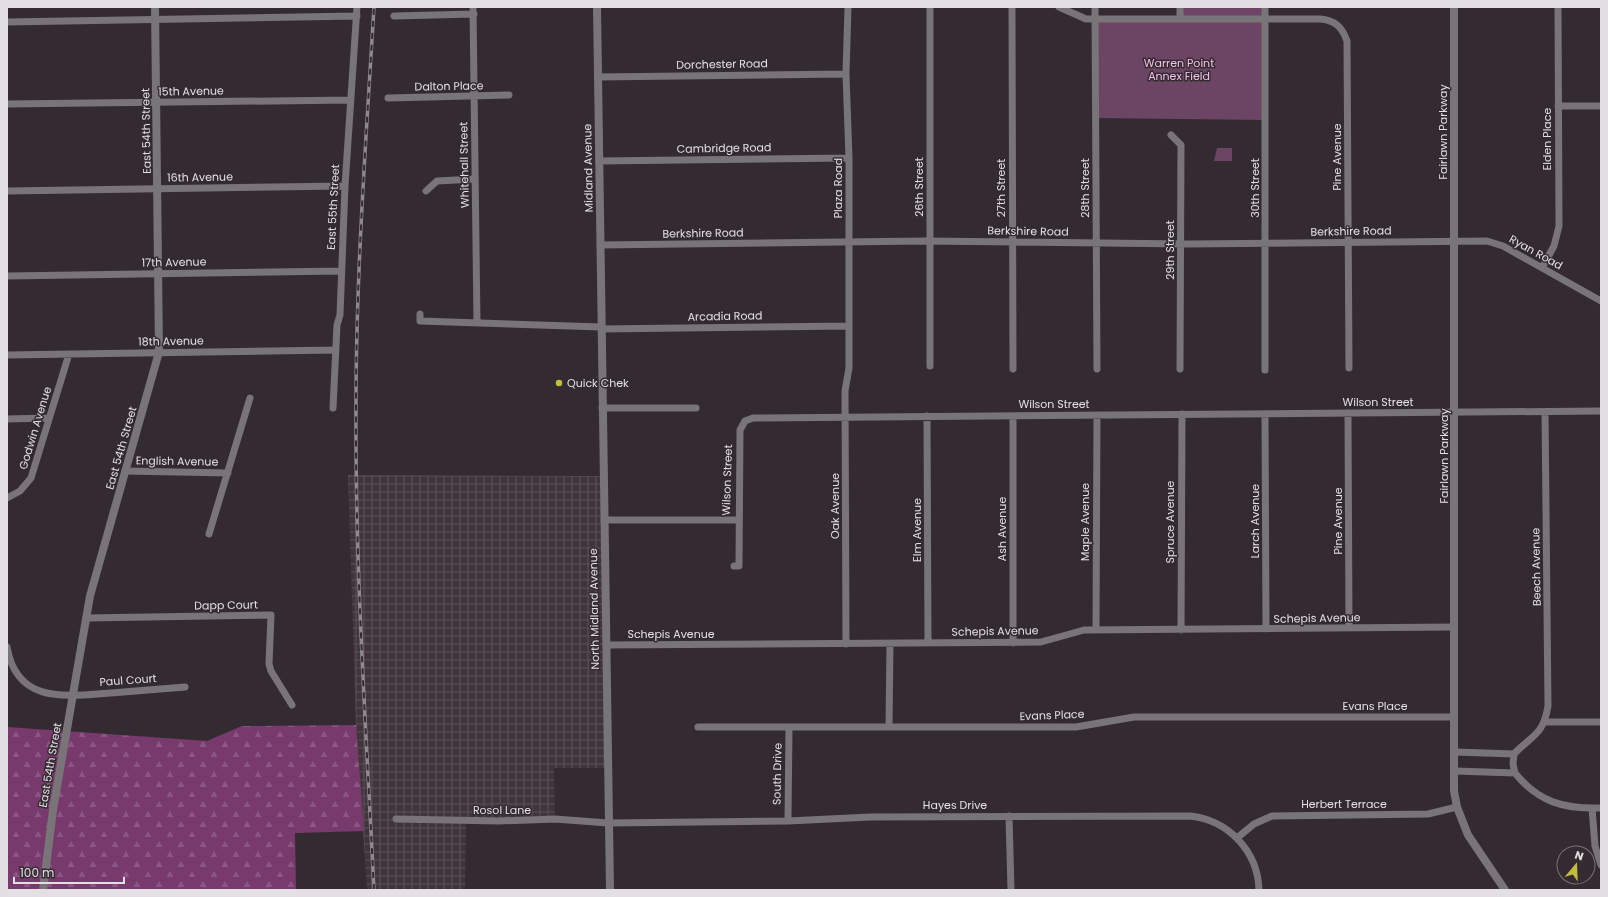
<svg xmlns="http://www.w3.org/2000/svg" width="1608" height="897" font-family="Poppins,sans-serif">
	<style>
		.industrial { fill: url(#industrial-grid) }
		.forest { fill: url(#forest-firs) }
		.park { fill: #6c4564 }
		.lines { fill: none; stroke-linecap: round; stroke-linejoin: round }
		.minor { stroke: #787477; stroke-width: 7 }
		.tertiary { stroke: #787477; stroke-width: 8 }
		.rail-casing { stroke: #8f888d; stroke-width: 3.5 }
		.rail { stroke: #332b31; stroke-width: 2; stroke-dasharray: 6; stroke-linecap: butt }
		.poi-dot { fill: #c3bd3e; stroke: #332b31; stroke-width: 1.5 }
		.labels { text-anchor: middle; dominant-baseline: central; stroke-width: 3; stroke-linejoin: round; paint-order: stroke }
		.park-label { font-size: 11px; fill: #f7c0eb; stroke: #332b31 }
		.street-label { font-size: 11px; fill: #e4dfe2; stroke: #332b31 }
		.poi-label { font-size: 11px; fill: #e4dfe2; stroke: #332b31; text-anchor: start }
	</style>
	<defs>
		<pattern id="industrial-grid" width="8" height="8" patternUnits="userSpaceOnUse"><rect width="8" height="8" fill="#40343d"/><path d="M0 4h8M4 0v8" fill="none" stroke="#5b5159"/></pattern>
		<pattern id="forest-firs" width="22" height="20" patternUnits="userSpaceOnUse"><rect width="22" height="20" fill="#783a6d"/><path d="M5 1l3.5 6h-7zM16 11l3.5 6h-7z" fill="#8b5682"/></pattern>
	</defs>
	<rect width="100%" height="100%" fill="#332b31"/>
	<path class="industrial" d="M348 475 603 476 608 768H554L555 819 466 821 465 890H367L356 725Z"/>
	<path class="forest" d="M356 725 364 831 295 833 296 890H7V727L207 741 242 726Z"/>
	<path class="park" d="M1180 7H1265V120L1095 118V19H1180Z
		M1217 148H1232V161H1214Z"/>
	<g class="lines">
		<path class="minor" d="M473 7 477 323
			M930 7V366
			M1012 7 1013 369
			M1059 7 1086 19H1320C1335 20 1342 27 1347 41L1349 368
			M1095 7 1097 369
			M1265 7V370
			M394 16 474 14
			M1180 19V7
			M7 22 357 16
			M598 77 846 74
			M388 98 509 95
			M7 104 351 100
			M1558 106H1601
			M1171 135 1181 145 1180 369
			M599 161 849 158
			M7 191 345 186
			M426 191 437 181 475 179
			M600 245 924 241 1187 244 1487 241 1503 246 1601 301
			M1542 268 1554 246 1559 226 1558 7
			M7 276 341 271
			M420 314V321L601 327
			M601 329 849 326
			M7 355 336 350
			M333 408 337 325 340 315 345 186 357 7
			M602 408H696
			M1348 413 1349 628
			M1265 414 1266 629
			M927 416 928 643
			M1013 416V643
			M7 419 49 418
			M125 471 228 473
			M7 498 20 491 31 478 69 354
			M604 520H739
			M209 534 250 398
			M734 566H739L740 430 745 421 753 418 1601 411
			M86 618 271 615 269 664 271 671 292 705
			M1096 629 1097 415
			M1181 630 1182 414
			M846 644 845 391 849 368V158L846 74 848 7
			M606 645 1041 642 1084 630 1454 627
			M7 647C17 705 67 696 111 693 135 691 160 689 185 687
			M1544 722H1601
			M698 727H1076L1134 717H1454
			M889 727 890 644
			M1455 752 1514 754
			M1455 771 1515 773C1539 803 1565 809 1601 808
			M1515 773 1513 764 1514 754C1532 735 1543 736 1548 706L1545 412
			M1592 808 1595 846 1601 865
			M1009 816 1011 890
			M396 819 499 821 555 819 608 823 788 821 870 817 1190 816C1228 820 1258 851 1259 890
			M788 821 789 727
			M1237 838 1254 824 1272 816 1428 814 1457 807"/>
		<path class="tertiary" d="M597 7 610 890
			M1454 7V791L1457 807 1468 835 1505 890
			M43 890 53 810 90 596 159 352 155 7"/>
		<defs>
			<path id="rail" d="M374 890C366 729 355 568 356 406 356 273 366 140 374 7"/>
		</defs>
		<use href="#rail" class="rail-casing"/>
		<use href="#rail" class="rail"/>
	</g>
	<circle class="poi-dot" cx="559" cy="383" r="4"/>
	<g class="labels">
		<g class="park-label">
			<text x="1179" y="63">Warren Point<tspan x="1179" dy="13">Annex Field</tspan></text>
		</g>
		<g class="street-label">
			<text transform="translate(722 64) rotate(-1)">Dorchester Road</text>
			<text transform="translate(449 86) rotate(-1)">Dalton Place</text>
			<text transform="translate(191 91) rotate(-1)">15th Avenue</text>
			<text transform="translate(146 131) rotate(-91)">East 54th Street</text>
			<text transform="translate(1443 132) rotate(-90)">Fairlawn Parkway</text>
			<text transform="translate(1547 139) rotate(-90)">Elden Place</text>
			<text transform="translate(724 148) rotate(-1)">Cambridge Road</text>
			<text transform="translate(1337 157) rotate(-90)">Pine Avenue</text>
			<text transform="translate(464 165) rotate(-91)">Whitehall Street</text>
			<text transform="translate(588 168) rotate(-91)">Midland Avenue</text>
			<text transform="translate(200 177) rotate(-1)">16th Avenue</text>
			<text transform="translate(919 187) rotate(-90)">26th Street</text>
			<text transform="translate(838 188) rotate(-90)">Plaza Road</text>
			<text transform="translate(1001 188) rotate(-90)">27th Street</text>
			<text transform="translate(1085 188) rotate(-90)">28th Street</text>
			<text transform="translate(1255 188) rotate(-90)">30th Street</text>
			<text transform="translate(333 207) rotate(-87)">East 55th Street</text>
			<text transform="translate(1028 231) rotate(1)">Berkshire Road</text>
			<text transform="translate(1351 231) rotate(-1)">Berkshire Road</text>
			<text transform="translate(703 233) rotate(-1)">Berkshire Road</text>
			<text transform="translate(1170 250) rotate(-90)">29th Street</text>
			<text transform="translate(1536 252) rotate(29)">Ryan Road</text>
			<text transform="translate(174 262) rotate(-1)">17th Avenue</text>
			<text transform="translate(725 316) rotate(-1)">Arcadia Road</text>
			<text transform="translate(171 341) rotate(-1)">18th Avenue</text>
			<text x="1378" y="402">Wilson Street</text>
			<text x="1054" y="404">Wilson Street</text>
			<text transform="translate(35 428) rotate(-73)">Godwin Avenue</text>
			<text transform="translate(121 448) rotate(-74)">East 54th Street</text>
			<text transform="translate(1444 456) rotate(-90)">Fairlawn Parkway</text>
			<text transform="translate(177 461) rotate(1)">English Avenue</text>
			<text transform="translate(727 480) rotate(-88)">Wilson Street</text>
			<text transform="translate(835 506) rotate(-90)">Oak Avenue</text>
			<text transform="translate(1255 521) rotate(-90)">Larch Avenue</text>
			<text transform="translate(1338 521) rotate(-90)">Pine Avenue</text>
			<text transform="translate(1085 522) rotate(-90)">Maple Avenue</text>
			<text transform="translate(1170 522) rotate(-90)">Spruce Avenue</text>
			<text transform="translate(1002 529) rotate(-90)">Ash Avenue</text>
			<text transform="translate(917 530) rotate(-90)">Elm Avenue</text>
			<text transform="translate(1536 567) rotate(-91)">Beech Avenue</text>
			<text transform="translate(226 605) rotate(-1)">Dapp Court</text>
			<text transform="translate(594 609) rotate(-91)">North Midland Avenue</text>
			<text transform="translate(1317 618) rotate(-1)">Schepis Avenue</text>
			<text transform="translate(995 631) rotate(-1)">Schepis Avenue</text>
			<text x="671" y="634">Schepis Avenue</text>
			<text transform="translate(128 680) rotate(-4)">Paul Court</text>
			<text x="1375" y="706">Evans Place</text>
			<text transform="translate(1052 715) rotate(-2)">Evans Place</text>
			<text transform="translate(50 765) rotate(-80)">East 54th Street</text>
			<text transform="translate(777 774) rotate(-89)">South Drive</text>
			<text x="1344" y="804">Herbert Terrace</text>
			<text x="955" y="805">Hayes Drive</text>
			<text x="502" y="810">Rosol Lane</text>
		</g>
		<g class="poi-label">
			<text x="567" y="383">Quick Chek</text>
		</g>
	</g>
	<rect width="1608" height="897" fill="none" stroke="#e4dfe2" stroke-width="16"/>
	<g transform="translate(1576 865) rotate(19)"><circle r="19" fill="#332b31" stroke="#7a7378"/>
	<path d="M0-3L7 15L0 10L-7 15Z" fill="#c3bd3e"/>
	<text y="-6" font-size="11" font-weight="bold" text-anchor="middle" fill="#e4dfe2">N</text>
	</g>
	<path d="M14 877v6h110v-6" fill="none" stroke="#e4dfe2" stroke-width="2"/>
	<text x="20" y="877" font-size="12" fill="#e4dfe2" stroke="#332b31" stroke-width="3" paint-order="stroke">100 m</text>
</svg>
